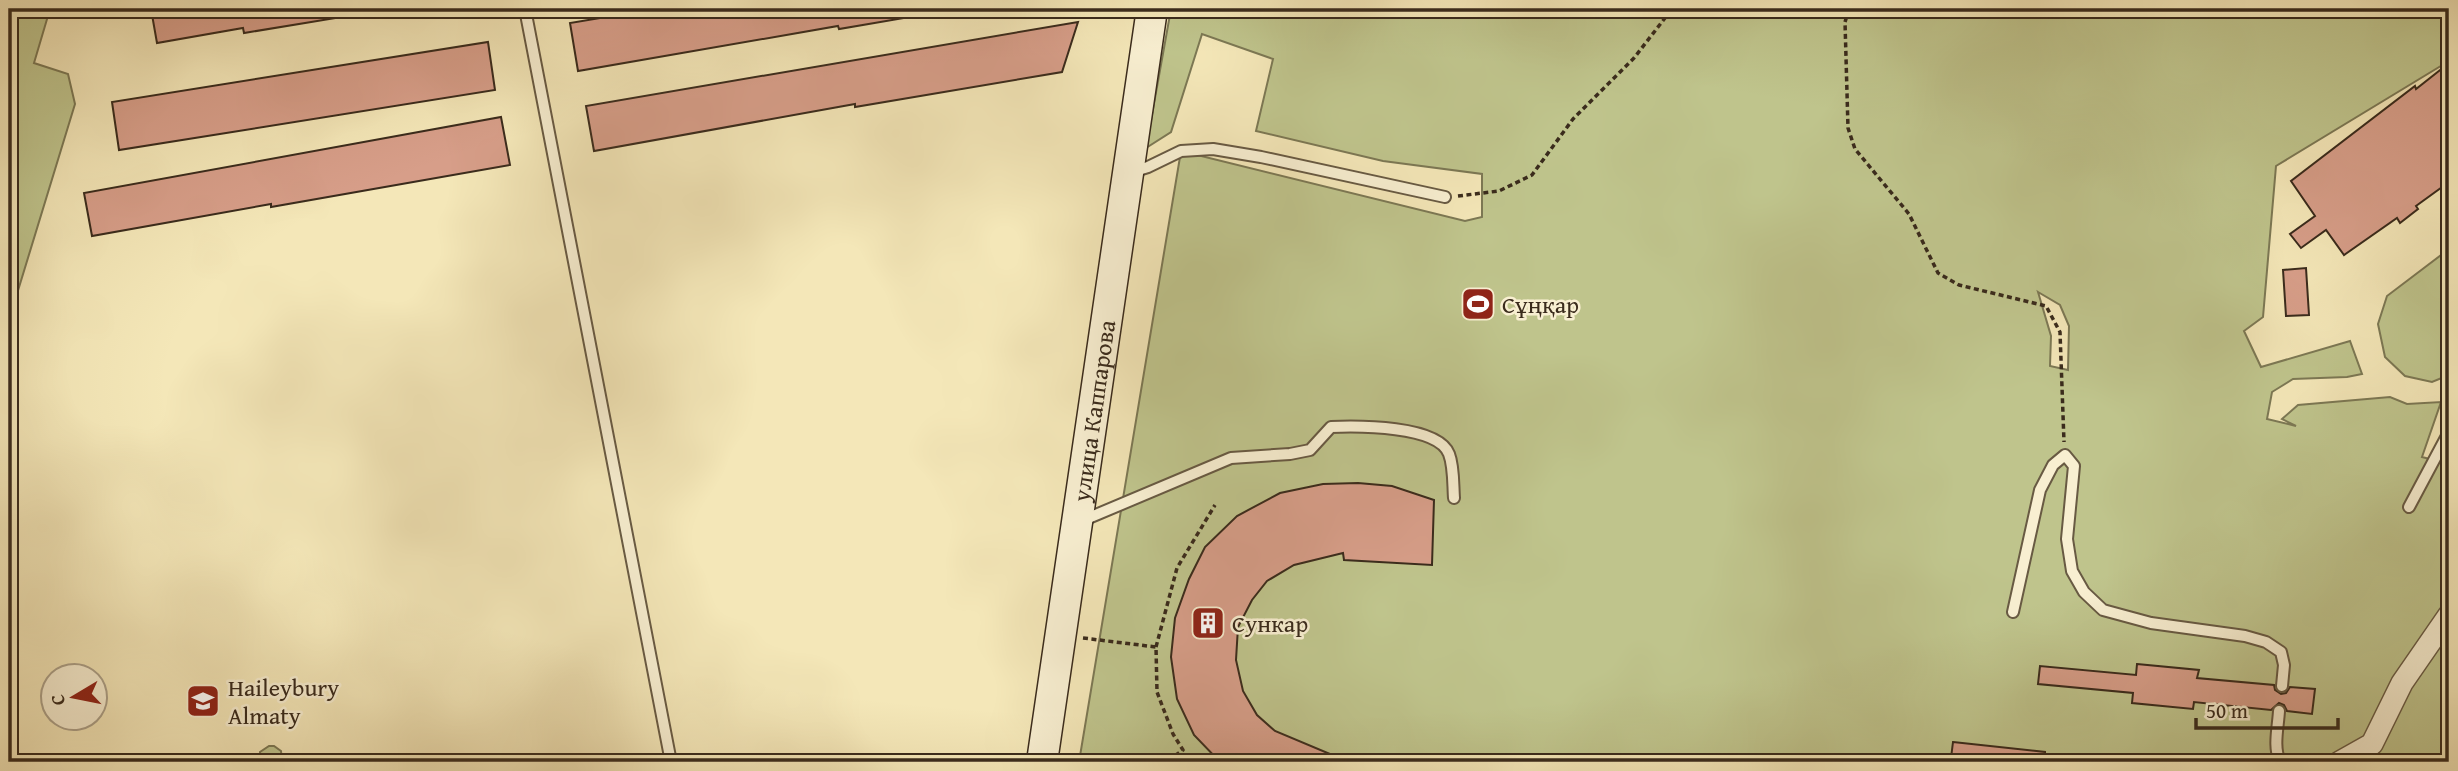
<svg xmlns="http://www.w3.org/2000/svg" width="2458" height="771" font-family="'Gentium Book Plus',serif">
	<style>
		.green { fill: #bfc48c; stroke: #7c7854; stroke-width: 2; fill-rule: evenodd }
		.building { fill: #d79e89; stroke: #3a2b1c; stroke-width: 2 }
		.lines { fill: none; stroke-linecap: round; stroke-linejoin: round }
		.lane-casing { stroke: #685a43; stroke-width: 14 }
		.street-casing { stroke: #685a43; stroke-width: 24 }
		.secondary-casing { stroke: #3a2b1c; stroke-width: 33 }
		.path { stroke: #3a2b1c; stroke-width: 3.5; stroke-dasharray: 5 3.5; stroke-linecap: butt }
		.lane { stroke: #f8efd1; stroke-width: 10 }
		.street { stroke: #f8efd1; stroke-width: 21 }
		.secondary { stroke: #f8efd1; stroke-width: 30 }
		.labels { text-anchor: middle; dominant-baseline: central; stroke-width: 5; stroke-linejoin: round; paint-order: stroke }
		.poi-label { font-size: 24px; fill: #3a2b1c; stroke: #f8efd1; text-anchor: start }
		.street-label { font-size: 24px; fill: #3a2b1c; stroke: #f8efd1 }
	</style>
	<rect width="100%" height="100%" fill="#f4e7b8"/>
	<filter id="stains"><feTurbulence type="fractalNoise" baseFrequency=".00286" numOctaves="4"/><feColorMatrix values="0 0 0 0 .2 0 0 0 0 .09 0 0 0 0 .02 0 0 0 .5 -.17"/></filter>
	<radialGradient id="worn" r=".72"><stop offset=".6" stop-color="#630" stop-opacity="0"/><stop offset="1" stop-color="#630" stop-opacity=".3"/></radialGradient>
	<path class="green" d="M9 9H50L34 63 68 74 75 104 9 320Z
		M1171 9H2449V61L2276 166 2263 317 2244 331 2261 367 2350 341 2362 374 2347 377 2293 379 2272 392 2267 419 2296 426 2282 419 2298 405 2390 397 2407 404 2441 402 2422 457 2449 464V762H1079L1181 151 1465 221 1482 217V174L1383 161 1256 131 1273 59 1202 34 1171 132 1146 148ZM2038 292 2060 305 2069 326 2068 370 2050 366 2051 336Z
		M2449 249V375L2432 382 2405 376 2385 357 2378 324 2387 296Z
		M269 746H274L281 751 282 762H260V752Z"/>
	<path class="building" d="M151 9H342V17L244 33 243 28 157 43Z
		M654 9H910V17L839 29 838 26 578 71 570 23Z
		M1078 22 1062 72 855 107V104L594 151 586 106Z
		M488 42 495 90 119 150 112 102Z
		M2449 63V182L2416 206 2418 209 2400 223 2397 218 2344 255 2326 230 2301 248 2290 234 2315 216 2291 181 2415 86 2416 89Z
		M501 117 510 165 271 207V204L92 236 84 193Z
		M2306 268 2309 315 2286 316 2283 270Z
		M1358 483 1392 486 1434 500 1432 565 1344 560 1343 553 1294 565 1267 581 1252 600 1238 627 1236 660 1243 691 1257 715 1275 731 1349 762H1220L1194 735 1177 699 1171 657 1175 618 1189 579 1205 547 1237 516 1280 493 1323 484Z
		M2137 664 2199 670 2197 678 2274 685 2275 690 2281 694 2286 693 2290 687 2315 689 2312 714 2287 711 2284 705 2279 703 2271 710 2194 702 2193 709 2132 703 2133 693 2038 684 2040 666 2136 675Z
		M1953 742 2045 752V762H1990L1951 758Z"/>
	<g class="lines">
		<defs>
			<path id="lane" d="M525 9 671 762
				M1132 172 1148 167 1181 151 1213 149 1261 157 1445 197
				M2409 507 2449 432
				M1079 522 1231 458 1290 454 1310 450 1331 427C1357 426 1438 425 1449 454 1454 467 1453 485 1454 498
				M2013 612 2040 490 2053 465 2065 455 2074 466 2067 539 2072 571 2084 592 2103 610 2151 623 2245 636 2266 642 2281 652 2284 665 2282 686
				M2279 711C2278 728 2273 747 2280 762"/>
			<path id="street" d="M2340 762 2372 744 2402 683 2449 615"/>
			<g id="secondary">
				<path id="s1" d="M1042 762 1152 9"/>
			</g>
		</defs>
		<use href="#lane" class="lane-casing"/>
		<use href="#street" class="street-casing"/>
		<use href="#secondary" class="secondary-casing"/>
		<path class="path" d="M1849 9 1845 22 1848 128 1855 149 1909 214 1938 273 1959 285 2046 306 2060 332 2064 442
			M1458 196 1499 191 1532 175 1573 119 1634 58 1672 9
			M1083 638 1156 647 1157 692 1173 734 1183 750 1166 762
			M1156 647 1177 568 1215 505"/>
		<use href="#lane" class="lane"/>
		<use href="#street" class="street"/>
		<use href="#secondary" class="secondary"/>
	</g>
	<defs>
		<symbol id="stadium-square" viewBox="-11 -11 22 22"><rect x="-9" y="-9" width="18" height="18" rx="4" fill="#8f2418" stroke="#f8efd1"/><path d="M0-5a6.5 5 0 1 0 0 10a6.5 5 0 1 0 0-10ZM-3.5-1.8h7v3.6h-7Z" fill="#fff"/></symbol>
		<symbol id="building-square" viewBox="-11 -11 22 22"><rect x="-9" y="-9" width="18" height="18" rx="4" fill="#8f2418" stroke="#f8efd1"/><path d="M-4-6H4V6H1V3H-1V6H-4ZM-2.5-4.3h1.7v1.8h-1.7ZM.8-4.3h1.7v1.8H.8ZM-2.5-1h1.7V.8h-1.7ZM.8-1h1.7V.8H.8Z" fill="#fff"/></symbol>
		<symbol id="school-square" viewBox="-11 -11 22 22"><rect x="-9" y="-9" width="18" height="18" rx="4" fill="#8f2418" stroke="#f8efd1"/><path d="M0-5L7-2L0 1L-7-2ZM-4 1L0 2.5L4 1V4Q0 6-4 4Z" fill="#fff"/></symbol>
	</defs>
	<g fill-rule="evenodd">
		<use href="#stadium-square" x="1459" y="285" width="38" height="38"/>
		<use href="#building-square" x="1189" y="604" width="38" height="38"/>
		<use href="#school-square" x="184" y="682" width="38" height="38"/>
	</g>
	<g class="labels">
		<g class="poi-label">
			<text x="1502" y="304">Сұңқар</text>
			<text x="1232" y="623">Сункар</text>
			<text x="228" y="687">Haileybury<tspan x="228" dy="28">Almaty</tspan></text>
		</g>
		<g class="street-label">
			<text stroke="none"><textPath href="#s1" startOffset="355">улица Каппарова</textPath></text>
		</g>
	</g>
	<rect width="2458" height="771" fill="none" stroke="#f4e7b8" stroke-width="35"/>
	<rect x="10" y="10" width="2437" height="750" fill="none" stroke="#3a2b1c" stroke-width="3.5"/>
	<rect x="18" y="18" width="2423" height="736" fill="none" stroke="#3a2b1c" stroke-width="2"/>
	<g transform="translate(74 697) rotate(260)"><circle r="33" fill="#f8efd1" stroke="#aca189" stroke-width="2"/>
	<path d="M0-5L12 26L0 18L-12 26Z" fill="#8f2418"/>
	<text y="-10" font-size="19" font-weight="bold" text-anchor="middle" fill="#3a2b1c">С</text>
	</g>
	<path d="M2196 718v10h142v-10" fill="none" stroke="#3a2b1c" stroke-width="3.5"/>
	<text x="2206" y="718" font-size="21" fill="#3a2b1c" stroke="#f8efd1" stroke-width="5" paint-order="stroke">50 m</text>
	<rect width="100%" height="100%" filter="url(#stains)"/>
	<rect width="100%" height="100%" fill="url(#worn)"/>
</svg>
